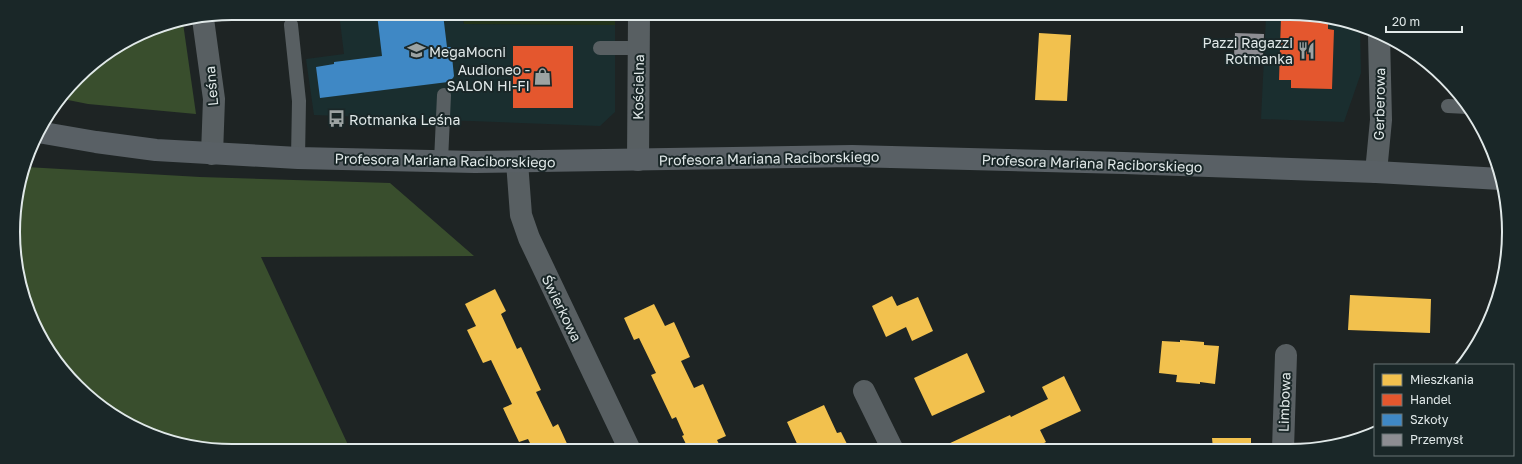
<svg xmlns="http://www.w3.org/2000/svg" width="1522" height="464" font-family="'Golos Text',sans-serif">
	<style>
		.built { fill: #1a2e2f }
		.green { fill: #22331a }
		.forest { fill: #394e2d }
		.homes { fill: #f2c14e }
		.shops { fill: #e4572e }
		.schools { fill: #3f88c5 }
		.industry { fill: #8d8d92 }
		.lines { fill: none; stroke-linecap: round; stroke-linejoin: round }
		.lane { stroke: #585f62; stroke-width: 14 }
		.street { stroke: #585f62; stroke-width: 22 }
		.secondary { stroke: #596065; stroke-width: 22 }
		.labels { text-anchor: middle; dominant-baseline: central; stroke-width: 4; stroke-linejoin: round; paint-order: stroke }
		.poi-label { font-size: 14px; fill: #e0e8e8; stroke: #1a2728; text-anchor: end }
		.street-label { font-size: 14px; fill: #e0e8e8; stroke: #1a2728 }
		.rim { fill: none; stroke: #e0e8e8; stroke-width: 2 }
	</style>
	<rect width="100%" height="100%" fill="#1e2424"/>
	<path class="built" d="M339 13 462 14 464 24 615 25V112L600 126 314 115 306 59 344 54Z
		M1266 17H1333L1360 29 1361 73 1344 122 1261 119Z"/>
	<path class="green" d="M462 14H615V25L464 24Z"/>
	<path class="forest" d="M183 23 196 114 88 104 63 99 87 67 148 30Z
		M26 167 200 177 390 183 474 256 261 257 349 447H189L110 414 50 354 20 288 15 204Z"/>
	<path class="homes" d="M1039 33 1071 35 1067 101 1035 100Z
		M495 289 506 311 501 314 517 349 521 347 541 390 536 392 553 427 558 424 569 448 532 447 528 439 519 442 503 408 512 404 491 360 483 363 467 330 476 326 465 304Z
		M1350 295 1431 299 1430 333 1348 330Z
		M892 296 897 306 918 297 933 331 912 341 906 327 886 337 872 306Z
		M654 304 665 326 674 322 690 357 681 361 694 388 703 384 718 418 726 436 717 440 721 448H688L682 436 684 435 676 417 672 419 651 375 656 373 639 338 634 340 624 318Z
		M1180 340 1204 342V345L1219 346 1215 384 1200 382V384L1176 382 1177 375 1159 373 1162 341 1180 342Z
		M967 353 985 392 932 416 914 378Z
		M1064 376 1081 411 1040 430 1046 442 1033 449 948 448 946 445 1010 415 1011 417 1048 399 1042 387Z
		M824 405 837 433 841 432 849 448H809L808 446 799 448 787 422Z
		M1212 438H1251V449H1213Z"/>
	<path class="shops" d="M1281 17H1328V29L1334 30 1332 89 1291 88V80H1279Z
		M513 46H573V108H513Z"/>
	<path class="schools" d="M377 14H443L447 47H451L454 76 453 78 448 82 320 98 316 67 334 64V62L382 56Z"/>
	<path class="industry" d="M1235 33 1264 34 1263 57 1234 56Z"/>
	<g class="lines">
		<path class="lane" d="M291 25 299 101 298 158
			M600 48H639
			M1448 106 1468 107
			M441 161 444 95"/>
		<path class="street" d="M203 19 214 99 212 154
			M638 160 639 15
			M517 162 521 215 529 238 629 448
			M1376 172 1381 120 1379 36
			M864 391 892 448
			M1283 449 1286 355"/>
		<path class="secondary" d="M38 132 96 142 156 150 298 158 475 162 852 156 1124 163 1376 172 1501 179"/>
	</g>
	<defs>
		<symbol id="restaurant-bare" viewBox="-9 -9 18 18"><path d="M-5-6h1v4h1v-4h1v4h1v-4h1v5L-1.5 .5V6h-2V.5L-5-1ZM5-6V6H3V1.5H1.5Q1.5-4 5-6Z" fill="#9ca3a3" stroke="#1a2728" stroke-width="2.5" paint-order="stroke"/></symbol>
		<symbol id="school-bare" viewBox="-9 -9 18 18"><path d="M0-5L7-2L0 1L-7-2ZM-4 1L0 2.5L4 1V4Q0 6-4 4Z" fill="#9ca3a3" stroke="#1a2728" stroke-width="2.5" paint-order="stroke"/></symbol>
		<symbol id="shop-bare" viewBox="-9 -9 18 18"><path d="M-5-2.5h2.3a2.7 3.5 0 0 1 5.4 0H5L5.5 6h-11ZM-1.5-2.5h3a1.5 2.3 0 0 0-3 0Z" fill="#9ca3a3" stroke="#1a2728" stroke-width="2.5" paint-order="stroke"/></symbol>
		<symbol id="bus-bare" viewBox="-9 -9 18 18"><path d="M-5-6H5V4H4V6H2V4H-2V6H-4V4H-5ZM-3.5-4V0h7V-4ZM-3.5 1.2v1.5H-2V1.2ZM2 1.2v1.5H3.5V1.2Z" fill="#9ca3a3" stroke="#1a2728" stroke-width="2.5" paint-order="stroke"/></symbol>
	</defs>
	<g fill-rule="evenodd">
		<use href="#restaurant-bare" x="1294" y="38" width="25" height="25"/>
		<use href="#school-bare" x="404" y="38" width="25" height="25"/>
		<use href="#shop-bare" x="530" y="64" width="25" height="25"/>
		<use href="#bus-bare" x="324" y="106" width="25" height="25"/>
	</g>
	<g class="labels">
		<g class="poi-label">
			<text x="1293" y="42">Pazzi Ragazzi<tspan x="1293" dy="16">Rotmanka</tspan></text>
			<text x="429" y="51" text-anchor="start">MegaMocni</text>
			<text x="530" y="69">Audioneo -<tspan x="530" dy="16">SALON HI-FI</tspan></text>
			<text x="349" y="119" text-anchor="start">Rotmanka Leśna</text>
		</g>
		<g class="street-label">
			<text transform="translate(211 86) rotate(-95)">Leśna</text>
			<text transform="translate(638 87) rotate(-89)">Kościelna</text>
			<text transform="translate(1379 104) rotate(-89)">Gerberowa</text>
			<text transform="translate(769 158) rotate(-1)">Profesora Mariana Raciborskiego</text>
			<text transform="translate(445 160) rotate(1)">Profesora Mariana Raciborskiego</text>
			<text transform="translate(1092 163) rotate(2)">Profesora Mariana Raciborskiego</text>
			<text transform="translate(562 308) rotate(64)">Świerkowa</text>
			<text transform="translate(1284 402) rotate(-88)">Limbowa</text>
		</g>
	</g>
	<path d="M0 0H1522V464H0ZM232 20H1290A212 212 0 0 1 1502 232V232A212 212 0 0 1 1290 444H232A212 212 0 0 1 20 232V232A212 212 0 0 1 232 20Z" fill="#1a2728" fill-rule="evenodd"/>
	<path class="rim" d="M232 20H1290A212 212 0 0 1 1502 232V232A212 212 0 0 1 1290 444H232A212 212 0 0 1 20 232V232A212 212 0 0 1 232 20Z"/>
	<rect x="1374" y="364" width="140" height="92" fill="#1a2728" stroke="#697475"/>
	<rect x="1382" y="374" width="20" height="12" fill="#f2c14e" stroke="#697475"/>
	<text x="1410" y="384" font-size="12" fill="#e0e8e8">Mieszkania</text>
	<rect x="1382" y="394" width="20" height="12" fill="#e4572e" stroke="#697475"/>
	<text x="1410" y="404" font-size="12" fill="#e0e8e8">Handel</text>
	<rect x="1382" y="414" width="20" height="12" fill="#3f88c5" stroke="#697475"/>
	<text x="1410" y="424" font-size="12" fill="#e0e8e8">Szkoły</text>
	<rect x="1382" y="434" width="20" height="12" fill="#8d8d92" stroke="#697475"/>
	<text x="1410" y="444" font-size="12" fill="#e0e8e8">Przemysł</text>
	<path d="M1386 26v6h76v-6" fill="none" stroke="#e0e8e8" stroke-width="2"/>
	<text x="1392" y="26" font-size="12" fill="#e0e8e8" stroke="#1a2728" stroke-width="3" paint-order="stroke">20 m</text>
</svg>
